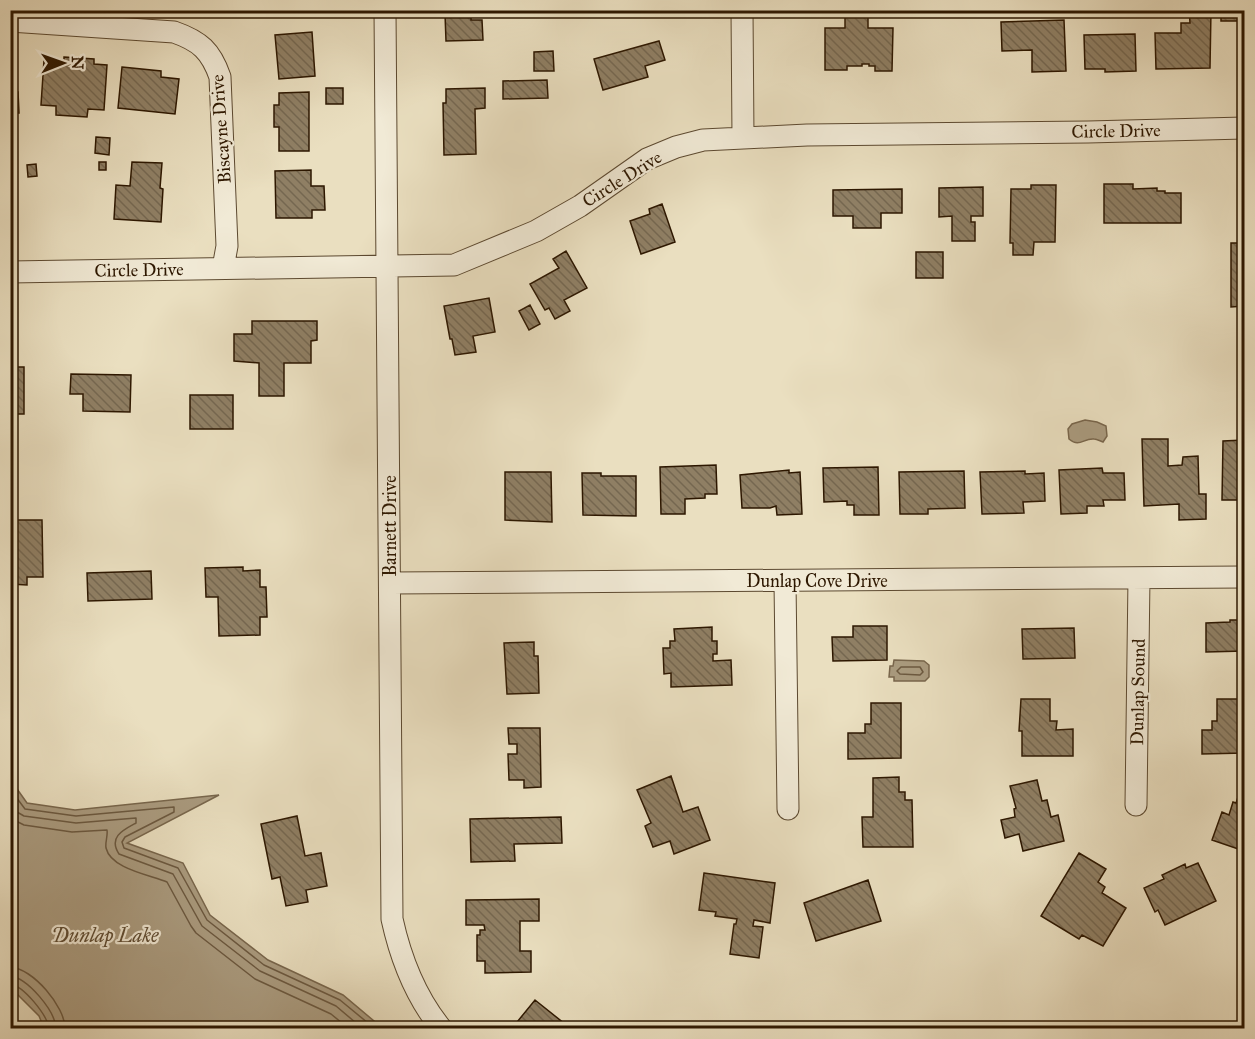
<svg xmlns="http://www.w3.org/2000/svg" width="1255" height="1039" font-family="'IM FELL Great Primer',serif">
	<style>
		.water { fill: #aa9b7f; stroke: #78664c; stroke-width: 1.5 }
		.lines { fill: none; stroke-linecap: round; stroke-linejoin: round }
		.shore { stroke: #6c5940; stroke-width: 1.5 }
		.building { fill: url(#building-back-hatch); stroke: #2d1700; stroke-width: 1.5 }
		.street-casing { stroke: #5c4930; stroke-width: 23 }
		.street { stroke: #f1ead6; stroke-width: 21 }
		.labels { text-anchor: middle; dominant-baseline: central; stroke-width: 4.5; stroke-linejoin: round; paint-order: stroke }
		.street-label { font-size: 18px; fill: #2d1700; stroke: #f1ead6 }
		.water-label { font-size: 20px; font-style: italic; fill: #5f4c33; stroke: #f1ead6 }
	</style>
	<defs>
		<pattern id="building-back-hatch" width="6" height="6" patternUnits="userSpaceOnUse" patternTransform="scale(1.5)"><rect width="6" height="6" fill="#8f7f64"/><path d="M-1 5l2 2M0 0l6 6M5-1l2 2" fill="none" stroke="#756750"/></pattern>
	</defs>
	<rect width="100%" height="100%" fill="#eadfc0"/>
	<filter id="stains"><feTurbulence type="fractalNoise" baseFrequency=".00333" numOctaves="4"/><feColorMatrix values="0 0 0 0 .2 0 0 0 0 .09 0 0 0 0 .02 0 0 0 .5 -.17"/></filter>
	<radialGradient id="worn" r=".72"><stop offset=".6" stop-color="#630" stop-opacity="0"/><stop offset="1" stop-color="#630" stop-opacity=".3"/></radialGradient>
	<path class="water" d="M1085 420 1097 422 1106 426 1107 436 1103 442C1100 441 1097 439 1094 439 1083 438 1080 448 1069 439L1068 429 1072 424Z
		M894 660 924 661 929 665V677L925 681H894V677H889L890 666H893Z
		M10 779 27 803 75 810 219 795 127 843 183 863 210 915 268 960 343 995 380 1026 381 1028H44L39 1016 11 988Z"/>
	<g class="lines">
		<path class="shore" d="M901 667H920L923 672 920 675 900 674 897 671Z
			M10 789 25 809 76 816 174 807V812L125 837 122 842 124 848 178 868 207 920 264 965 340 1000 374 1028
			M10 803 17 812 24 816 76 823 136 818V823C123 830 108 837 119 854L173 874 202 926 260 971 336 1006 362 1028
			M10 818 24 825 72 832 107 830C108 836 105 842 106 848 111 869 150 875 167 882L191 926 196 933 255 979 331 1014 348 1028
			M10 967C33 968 65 1007 65 1028
			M10 976C28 978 55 1011 56 1028
			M10 984C24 986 47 1015 49 1028"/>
	</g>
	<path class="building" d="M440 10H488V13L471 14V20H482L483 40 446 41 445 14H440Z
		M1189 10H1211L1210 68 1156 69 1155 33H1181V23H1190Z
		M1221 10H1238V21H1221Z
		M845 12H868V28H893L892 71H875V66H869V64H862V66H847V70H825V28H845Z
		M1064 20 1066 71 1032 72V50L1002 51 1001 22Z
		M1242 23H1244V59H1241Z
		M312 32 315 76 279 79 275 35Z
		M1135 34 1136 71 1105 72V69H1085L1084 35Z
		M659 41 665 60 645 66 648 77 603 90 594 59Z
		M553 51 554 71H534V52Z
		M64 57 94 59V64L107 65 104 110 88 109 87 117 56 115V106L41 105 44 60 64 62Z
		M122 67 161 71V77L179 79 175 114 118 108Z
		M547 80 548 98 503 99V81Z
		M326 88H343V104H326Z
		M485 88V108L475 109 476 154 444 155 443 103H446V89Z
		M10 92H18L19 113H10Z
		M309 92V151H279V127H274V105H279V93Z
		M96 137 110 138 109 155 95 153Z
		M99 162H106V170H99Z
		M132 162 162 163 160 188 163 189 161 222 114 219 116 185 130 186Z
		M10 164 12 210H10Z
		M36 164 37 176 28 177 27 165Z
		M311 170V186H324L325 210H312V218H276L275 171Z
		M1104 184H1133V189L1157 188V191H1165V193H1181V223H1104Z
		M1031 185H1056L1055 242H1034L1033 255H1013V243H1010L1011 189H1031Z
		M983 187V216H971V222H975V241H952V216L939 217V188Z
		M902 189V213H881V228H853V216H833V190Z
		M662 204 675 242 641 254 630 221 650 214 649 209Z
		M1231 243H1244V306L1231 307Z
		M566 251 587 288 564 300 570 311 555 319 549 308 545 310 530 284 559 268 553 259Z
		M916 252H943V278H916Z
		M489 298 495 332 473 336 476 352 455 355 452 339H450L444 306Z
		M530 305 540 324 529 330 519 311Z
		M252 321H317V340L311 341V363H284V396H259V363L234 361V334H252Z
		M10 367H24V414H17V422H10Z
		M71 374 131 375 130 412 83 411V394H70Z
		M190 395H233V429H190Z
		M1142 439H1168V466L1182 465 1183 457 1198 456 1199 494H1206V519L1179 520V504L1144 506Z
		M1244 440V500H1222L1223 441Z
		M716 465 717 494H705V498L685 499V514H661L660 467Z
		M878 467 879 515H854V505H847V501L824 502 823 468Z
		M1102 468 1103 473H1124L1125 500H1103L1104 506H1087V513L1061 514 1059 470Z
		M789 470V473L800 472 802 514 777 515 776 506 770 508H742L740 475Z
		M964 471 965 508 928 509V514H900L899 472Z
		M1025 471V474L1044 473 1045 501 1023 502 1024 513 982 514 980 472Z
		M505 472H551L552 522 505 520Z
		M582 473H601V476H636V516L583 515Z
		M13 520H42L43 577H27V585L10 584V536L13 535Z
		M243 567V571L260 570V587H266L267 617H260V635L219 636 218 597H206L205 568Z
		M151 571 152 599 88 601 87 573Z
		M1230 620H1244V651L1206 652V623L1230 622Z
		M853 626H887V660L833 661 832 637H853Z
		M712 627V641H717V654H713V661L731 660 732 685 671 687V673L664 674 663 648H670V641H675L674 629Z
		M1074 628 1075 658 1023 659 1022 629Z
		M534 642V656H538L539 693 507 694 504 643Z
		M1021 699H1050V721H1057L1056 730 1073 729V756H1022V731H1019Z
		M1217 699H1244V753L1202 754V730H1212V721H1217Z
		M871 703H901V758L848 759V733H865V724H871Z
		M508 728H540L541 787 524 788V780H509L508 754H517V744H509Z
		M671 776 683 812 698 807 710 840 674 854 670 841 653 847 645 826 651 823 637 790Z
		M899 777V792H905V800H912L913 847H863L862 817H873V778Z
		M1037 780 1042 801 1047 800 1051 817 1058 815 1064 841 1023 851 1019 834 1005 838 1001 820 1015 817 1014 809 1016 808 1010 786Z
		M1240 791 1244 793V851L1212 840 1222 812 1229 815 1233 802 1236 803Z
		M297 816 305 856 321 853 327 886 306 890 308 902 286 906 280 877 272 879 261 824Z
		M561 817 562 843 514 844 515 861 471 862 470 819Z
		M1079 853 1106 869 1098 882 1105 887 1102 893 1126 908 1103 946 1082 935 1079 939 1041 916Z
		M1198 863 1216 901 1165 925 1158 910 1155 912 1144 888 1164 879 1162 875 1185 864 1186 868Z
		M704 873 775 883 770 923 754 920 753 926 763 927 759 958 730 954 734 924H736L737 919 715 916 716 912 699 910Z
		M868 880 881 921 816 941 804 903Z
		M539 899V921H520V951H531V972L485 973V961H477V935H480V930H485L484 925H466V900Z
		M535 1000 570 1028H515L513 1027Z
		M1010 1025 1011 1028H988V1026Z
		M957 1027H979L980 1028H957Z"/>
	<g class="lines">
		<defs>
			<path id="street" d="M385 10 392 919C401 960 415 996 441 1028
				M742 10 743 138
				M10 21 174 32C200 41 211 51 220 77L227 246 223 268
				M10 272 454 265 536 231 580 206 647 159 676 147 703 140 807 135 1088 132 1244 128
				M785 582 788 809
				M390 583 1244 577
				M1136 805 1139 578"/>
		</defs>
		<use href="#street" class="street-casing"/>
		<use href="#street" class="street"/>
	</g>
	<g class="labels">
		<g class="street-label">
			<text transform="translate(221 129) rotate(-94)">Biscayne Drive</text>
			<text transform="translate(1116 131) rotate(-1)">Circle Drive</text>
			<text transform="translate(622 179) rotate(-32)">Circle Drive</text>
			<text transform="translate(139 270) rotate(-1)">Circle Drive</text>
			<text transform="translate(390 526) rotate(-90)">Barnett Drive</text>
			<text x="817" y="581">Dunlap Cove Drive</text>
			<text transform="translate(1138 692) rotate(-89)">Dunlap Sound</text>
		</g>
		<g class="water-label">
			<text x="105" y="935">Dunlap Lake</text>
		</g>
	</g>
	<rect width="1255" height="1039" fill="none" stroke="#eadfc0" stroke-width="36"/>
	<rect x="12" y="12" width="1231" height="1015" fill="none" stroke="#2d1700" stroke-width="3"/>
	<rect x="18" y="18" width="1219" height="1003" fill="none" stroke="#2d1700" stroke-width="1.5"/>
	<g transform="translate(63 63) rotate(89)" stroke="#f1ead6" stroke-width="4.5" paint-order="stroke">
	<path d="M0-4.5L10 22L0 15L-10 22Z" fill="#2d1700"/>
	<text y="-9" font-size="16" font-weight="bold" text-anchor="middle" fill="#2d1700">N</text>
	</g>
	<rect width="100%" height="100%" filter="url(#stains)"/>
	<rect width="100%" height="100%" fill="url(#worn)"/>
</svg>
